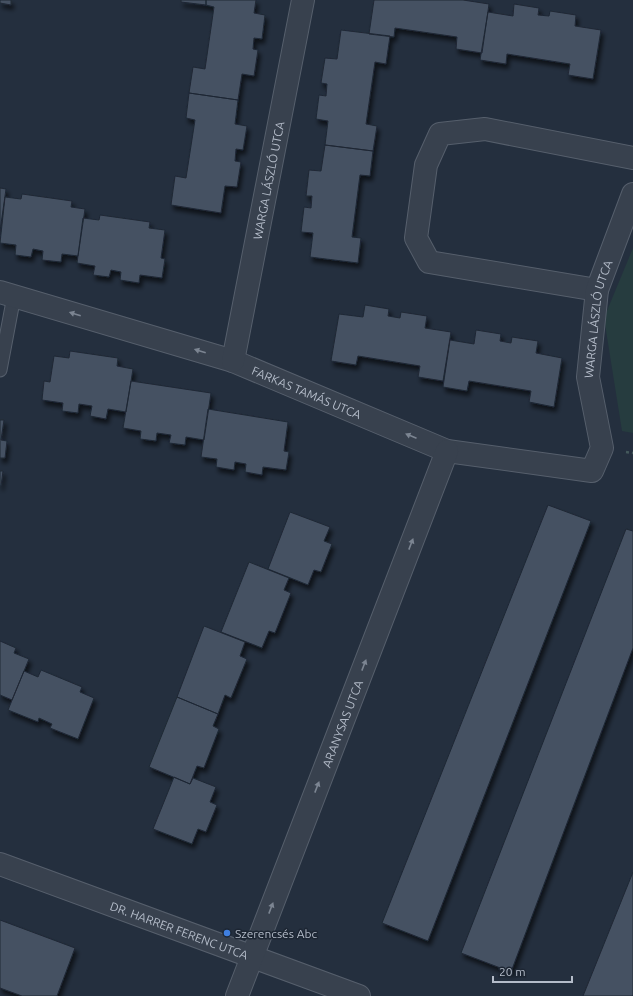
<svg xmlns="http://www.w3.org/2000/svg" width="633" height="996" font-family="Ubuntu,sans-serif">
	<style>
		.green { fill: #263c3f }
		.building { fill: #455162; stroke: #1f2835; filter: url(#shadow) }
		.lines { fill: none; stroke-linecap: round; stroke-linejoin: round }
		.service-casing { stroke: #565f6c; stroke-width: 15 }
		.minor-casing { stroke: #565f6c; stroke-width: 24 }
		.path { stroke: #44595c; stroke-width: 2.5; stroke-dasharray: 3 3; stroke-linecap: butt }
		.service { stroke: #38414e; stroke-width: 13 }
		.minor { stroke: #38414e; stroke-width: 22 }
		.oneway { fill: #7c8592 }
		.shop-dot { fill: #3f7fe0; stroke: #1d2633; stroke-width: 1.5 }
		.labels { text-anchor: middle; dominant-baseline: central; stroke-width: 3; stroke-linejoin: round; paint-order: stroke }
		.street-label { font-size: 12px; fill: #b4bcc9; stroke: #1d2633 }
		.poi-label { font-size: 12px; fill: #b4bcc9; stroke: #1d2633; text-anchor: start }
	</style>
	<defs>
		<filter id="shadow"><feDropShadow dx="2.5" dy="4.5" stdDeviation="2" flood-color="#0009"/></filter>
	</defs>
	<rect width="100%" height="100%" fill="#242f3e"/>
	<path class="green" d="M633 248V433L622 431 604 318Z"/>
	<path class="building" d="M0 0H11V5L0 3Z
		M181 0H206V5L181 2Z
		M206 0H256L254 13 265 15 262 39 254 38 253 49 258 50 254 76 242 74 238 100 189 93 193 67 205 69 214 7 206 5Z
		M374 0H463L489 4 482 53 456 49 457 37 395 28 394 37 369 34Z
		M514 4 539 8 538 15 549 16 550 11 576 15 575 26 601 30 593 79 568 75 570 64 507 54 506 64 480 60 488 12 513 16Z
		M341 30 390 36 386 64 375 62 366 124 377 126 373 151 325 145 328 121 316 119 319 95 326 96 327 84 321 83 325 58 337 59Z
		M189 93 238 100 235 124 247 126 243 150 236 149 235 161 241 162 237 187 225 186 221 213 171 205 175 176 186 178 195 120 186 118Z
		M325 145 373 151 370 176 360 175 352 237 361 238 358 263 310 257 313 233 301 232 304 207 311 208 312 196H306L309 170 321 171Z
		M0 188 6 189 0 231Z
		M22 194 72 201 71 207 85 209 78 256 62 254 61 262 42 260 43 251 33 249 31 257 15 255 16 245 0 243 5 197 21 199Z
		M100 215 150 222 149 228 165 230 161 258 165 259 162 278 140 275 139 283 120 280 121 272 111 270 109 277 93 275 95 266 77 263 83 218 99 220Z
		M365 305 389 309 388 316 400 318 401 312 427 316 425 328 451 332 443 381 418 377 420 366 358 356 356 365 331 361 339 314 363 317Z
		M476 330 501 334 500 341 511 343 512 337 538 341 536 353 562 358 554 407 529 402 531 391 469 381 467 391 443 387 450 340 474 344Z
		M70 351 118 358 117 366 133 369 126 412 108 409 106 419 90 416 92 406 79 404 78 413 62 411 63 403 42 400 44 381 50 382 54 356 69 358Z
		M131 381 211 393 204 440 186 437 185 445 169 443 171 435 157 433 156 441 140 439 141 431 123 428Z
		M208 409 288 422 284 451 289 452 286 470 263 467 262 475 245 472 246 464 235 462 234 470 216 467 217 459 201 457Z
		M0 420H4L1 440 7 441 5 458H0Z
		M0 471H3L1 486H0Z
		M548 505 591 521 428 941 382 923Z
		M290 512 330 527 324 541 332 544 321 572 314 570 308 585 268 569Z
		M626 529 633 531V648L511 972 461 953Z
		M249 562 289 578 284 590 291 593 275 633 269 631 262 648 221 632Z
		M204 626 245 642 240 656 247 659 231 698 225 695 218 714 177 697Z
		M0 641 16 648 14 653 29 659 12 700 0 695Z
		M41 670 82 687 80 692 94 698 78 739 50 728 52 724 39 718 38 722 8 710 24 671 38 677Z
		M177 697 218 714 213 726 219 729 204 768 197 766 190 784 149 767Z
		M174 777 190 784 193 778 216 787 210 802 217 805 206 832 198 829 192 844 153 829Z
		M633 872V996H583Z
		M0 920 75 948 57 996H22L0 988Z"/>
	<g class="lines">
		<defs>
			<path id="service" d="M0 370 14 296"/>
			<g id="minor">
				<path d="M597 290 429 262 416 238 426 165 440 134 485 129 633 158"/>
				<path id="s1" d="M0 292 233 361 447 451 592 471 602 448 588 377 597 290 633 194"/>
				<path id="s2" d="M233 361 303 0"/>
				<path id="s3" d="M0 864 359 996"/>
				<path id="s4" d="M237 996 447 451"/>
			</g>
		</defs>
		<use href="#service" class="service-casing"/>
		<use href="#minor" class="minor-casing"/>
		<path class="path" d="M626 452 633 453"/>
		<use href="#service" class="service"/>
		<use href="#minor" class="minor"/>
	</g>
	<defs><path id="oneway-solid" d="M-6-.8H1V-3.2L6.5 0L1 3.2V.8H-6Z"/></defs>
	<g class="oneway">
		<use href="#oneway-solid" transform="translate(75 314) rotate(-163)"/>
		<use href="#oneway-solid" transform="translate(200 351) rotate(-163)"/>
		<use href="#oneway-solid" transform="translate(411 436) rotate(-157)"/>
		<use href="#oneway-solid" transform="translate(411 544) rotate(-69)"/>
		<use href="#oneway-solid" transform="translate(364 665) rotate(-69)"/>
		<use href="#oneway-solid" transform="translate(317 787) rotate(-69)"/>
		<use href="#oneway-solid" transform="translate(271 908) rotate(-69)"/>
	</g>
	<circle class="shop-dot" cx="227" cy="933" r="4"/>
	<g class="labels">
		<g class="street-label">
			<text stroke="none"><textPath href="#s2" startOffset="184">WARGA LÁSZLÓ UTCA</textPath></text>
			<text stroke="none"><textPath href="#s1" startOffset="778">WARGA LÁSZLÓ UTCA</textPath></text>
			<text stroke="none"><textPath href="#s1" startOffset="323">FARKAS TAMÁS UTCA</textPath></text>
			<text stroke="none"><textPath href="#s4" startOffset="292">ARANYSAS UTCA</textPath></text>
			<text stroke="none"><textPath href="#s3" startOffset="191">DR. HARRER FERENC UTCA</textPath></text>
		</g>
		<g class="poi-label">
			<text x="235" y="933">Szerencsés Abc</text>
		</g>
	</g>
	<path d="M493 976v6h79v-6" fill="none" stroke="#b4bcc9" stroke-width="2"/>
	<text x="499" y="976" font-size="12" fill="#b4bcc9" stroke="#1d2633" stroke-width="3" paint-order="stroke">20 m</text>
</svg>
